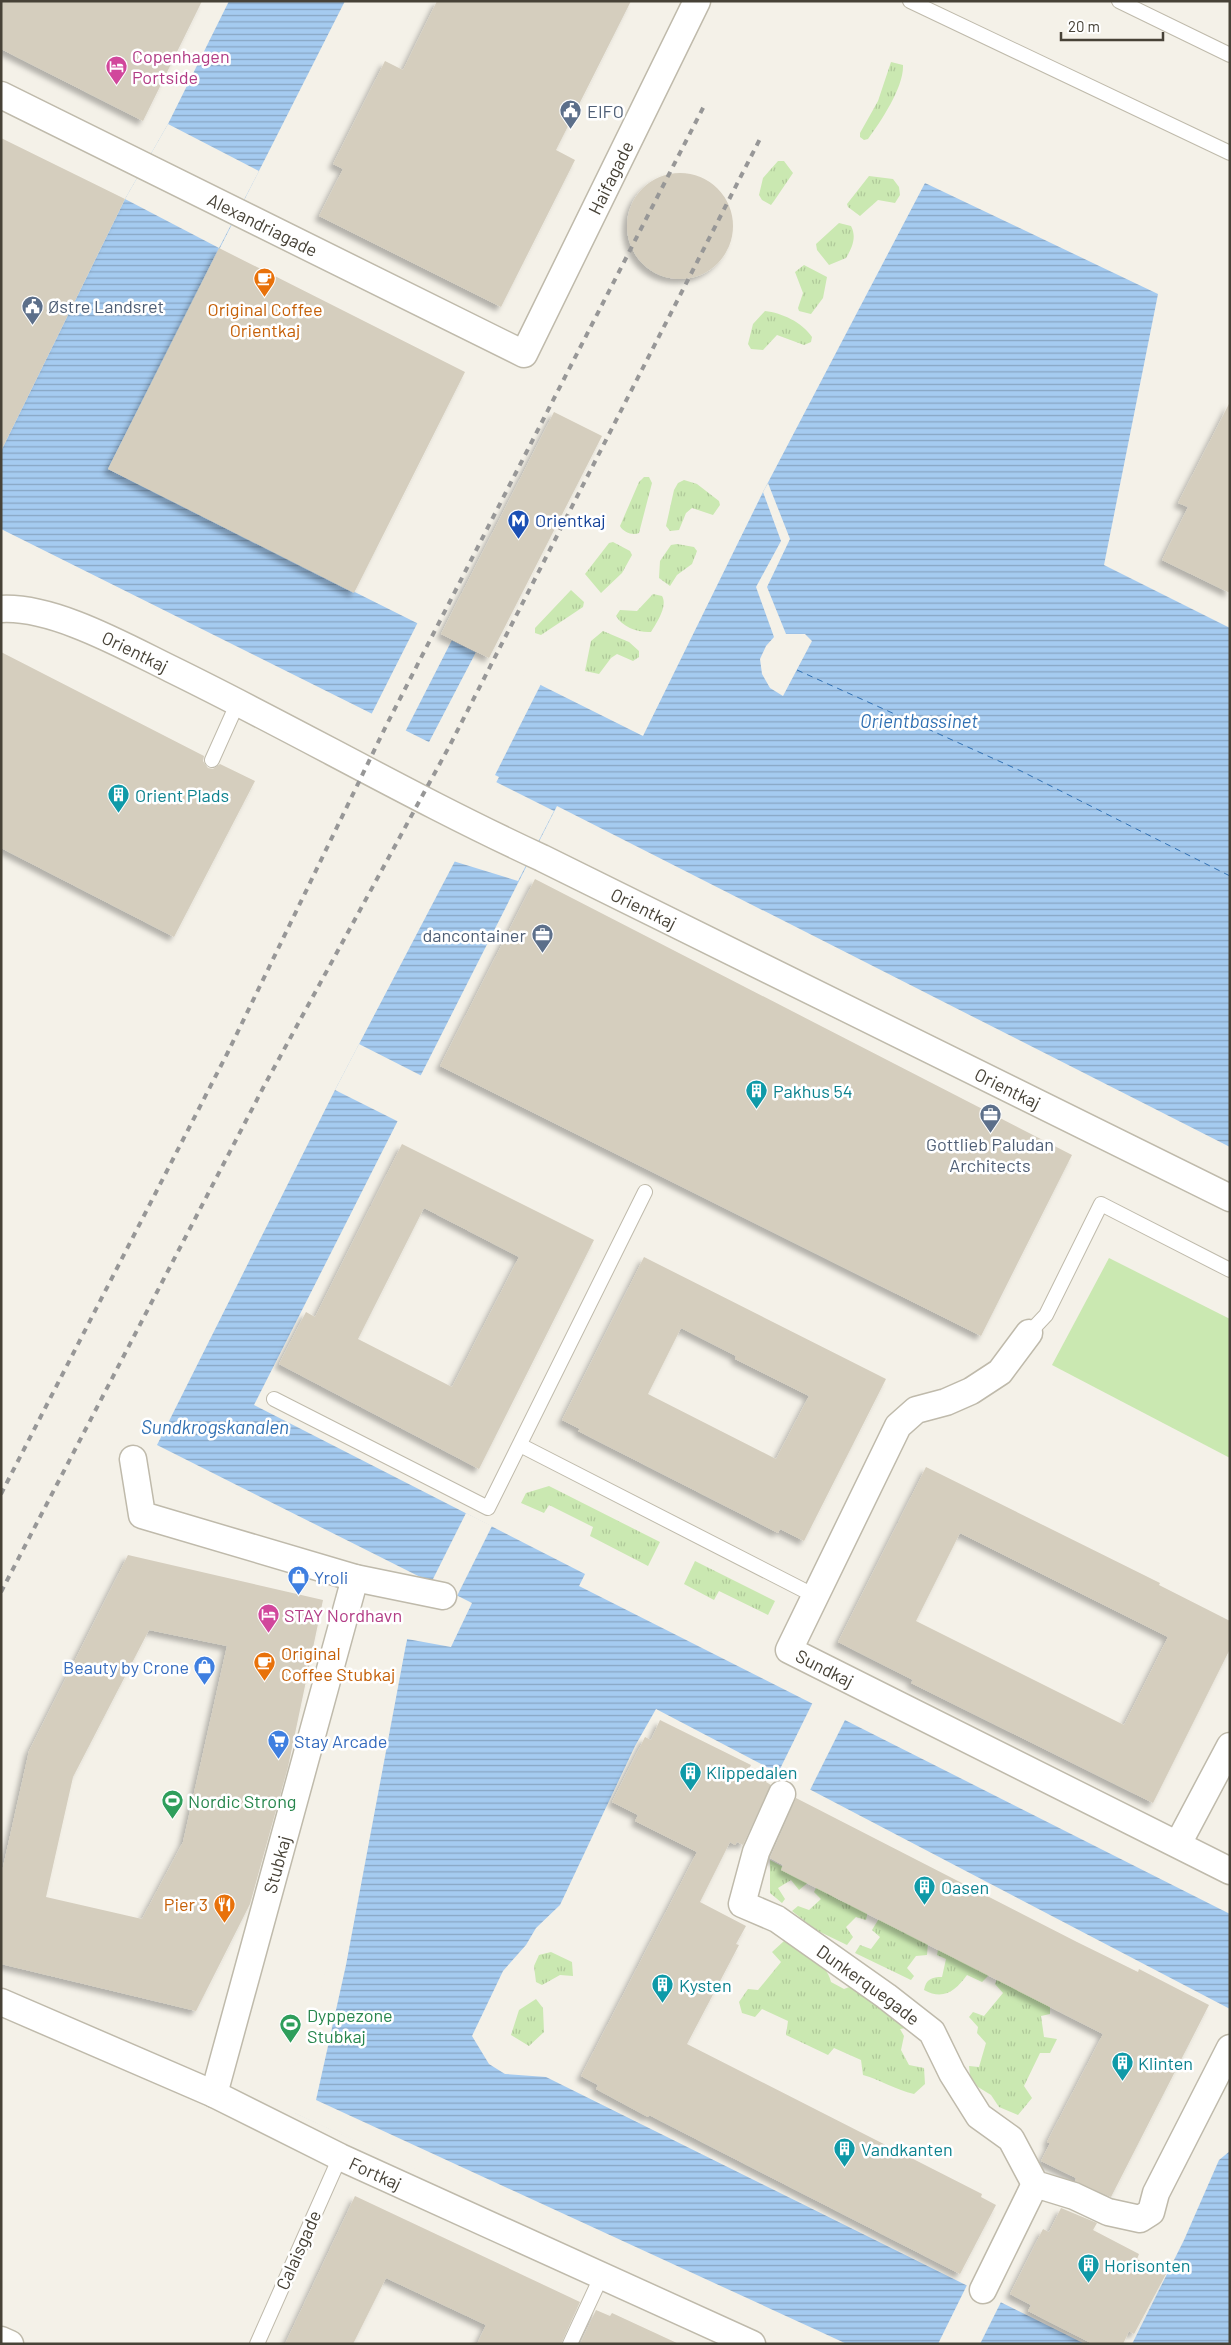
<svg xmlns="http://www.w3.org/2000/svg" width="1231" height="2345" font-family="Barlow,sans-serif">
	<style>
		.grass { fill: url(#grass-tufts) }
		.pitch { fill: #cae8b1 }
		.water { fill: url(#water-rules) }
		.pier { fill: #f4f1e8 }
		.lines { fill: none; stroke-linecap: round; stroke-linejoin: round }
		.ferry { stroke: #3070b3; stroke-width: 1; stroke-dasharray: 6 5; stroke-linecap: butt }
		.building { fill: #d5cebe; fill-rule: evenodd; filter: url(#shadow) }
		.service-casing { stroke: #bfbaab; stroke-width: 16 }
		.minor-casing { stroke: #bfbaab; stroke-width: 29 }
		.service { stroke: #fff; stroke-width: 14 }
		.minor { stroke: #fff; stroke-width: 26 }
		.rail { stroke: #979797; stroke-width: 4; stroke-dasharray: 6 6; stroke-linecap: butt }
		.labels { text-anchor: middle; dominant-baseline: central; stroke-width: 5; stroke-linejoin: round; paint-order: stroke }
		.hotel-label { font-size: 18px; fill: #b23c85; stroke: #fff; text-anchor: start }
		.service-label { font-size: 18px; fill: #4e5e75; stroke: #fff; text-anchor: start }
		.street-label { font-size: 18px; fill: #474237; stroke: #fff }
		.food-label { font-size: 18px; fill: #c56008; stroke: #fff }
		.transit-label { font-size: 18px; fill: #164399; stroke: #fff; text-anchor: start }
		.culture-label { font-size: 18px; fill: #0d838f; stroke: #fff; text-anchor: start }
		.shop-label { font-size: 18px; fill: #366cbe; stroke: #fff; text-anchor: start }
		.leisure-label { font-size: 18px; fill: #27864d; stroke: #fff; text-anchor: start }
		.water-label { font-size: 19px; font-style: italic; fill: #3070b3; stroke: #fff }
	</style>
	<defs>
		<pattern id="grass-tufts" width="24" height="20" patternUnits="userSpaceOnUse" patternTransform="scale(1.25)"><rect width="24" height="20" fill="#cae8b1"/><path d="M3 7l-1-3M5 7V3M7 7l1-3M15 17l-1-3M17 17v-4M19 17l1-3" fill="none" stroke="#afc899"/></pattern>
		<pattern id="water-rules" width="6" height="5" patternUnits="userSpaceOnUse" patternTransform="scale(1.25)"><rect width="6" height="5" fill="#a5cbf0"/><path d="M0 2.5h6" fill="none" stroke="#88a6c3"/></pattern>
		<filter id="shadow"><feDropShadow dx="-4.5" dy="4.5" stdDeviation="2.5" flood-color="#0004"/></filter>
	</defs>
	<rect width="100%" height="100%" fill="#f4f1e8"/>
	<path class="grass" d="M891 62 903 65C904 87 881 121 868 139L864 140 860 137V133L878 101Z
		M778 161H784L793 173 774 201 771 205 762 200 759 195 763 178Z
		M869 176 893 179 899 187 900 195 895 203 878 200 860 216 848 207 847 204Z
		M839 223 851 226C857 237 852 248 846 258L829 265 817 250 816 244Z
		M804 265 827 277 823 298 811 314 799 311 798 308 803 293 795 272Z
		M765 311C782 313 802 322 812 337L811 342 804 345 777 335 763 350 751 349 748 344 753 324Z
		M644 477H649L652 483 639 533C633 536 623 532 620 526L639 482Z
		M684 480 697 484 719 501 720 505 713 515 692 508 686 513 679 530 670 531 666 526 674 490 678 483Z
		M613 542 630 551 632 555 622 573 601 593 585 574 609 543Z
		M677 544 694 547 697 551 692 564 677 575 670 586 659 578 660 561 671 545Z
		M571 590 584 602 583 607 541 635 535 633V628Z
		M653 594 662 596C668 606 657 622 651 632 639 633 622 627 616 616L620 610 637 611Z
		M603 631 629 642 639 651V657L633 661 617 654 611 658 599 674 585 671 591 641Z
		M549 1486 660 1542 648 1566 590 1536 593 1527 549 1505 544 1513 521 1503 526 1493Z
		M695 1561 775 1601 768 1615 719 1591 714 1600 684 1584Z
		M770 1860 810 1881 799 1890 791 1880 778 1888 785 1899 782 1903 770 1893Z
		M817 1886 839 1900 868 1911 866 1920 856 1917 846 1927 853 1937 847 1945 816 1930 792 1911 798 1906 809 1910 821 1899 814 1892Z
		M880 1917 928 1942 927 1955 916 1956 907 1968 914 1976 911 1980 855 1953 860 1945 871 1949 880 1937 872 1930Z
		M784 1941C800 1950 827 1962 831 1982L844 1989 852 1986 912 2027 900 2029 904 2036 901 2050 909 2065 924 2068 925 2084 914 2094C896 2090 881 2080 863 2075L861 2060 834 2048 828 2055 786 2035 788 2021 762 2009 755 2017 742 2013 739 2002 748 1989 758 1990 781 1962 772 1952Z
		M939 1945 991 1973 982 1982 967 1975C956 1990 944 2001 924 1990 926 1979 932 1977 942 1977L946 1959 937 1955Z
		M551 1952 572 1962 573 1976 560 1975 542 1985 536 1982 534 1966 539 1955Z
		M998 1977 1050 2004V2014L1041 2016 1044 2037 1057 2039 1050 2053H1040L1024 2086 1032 2098 1018 2115 999 2107 991 2095 978 2087 970 2076 969 2066 979 2067 986 2043 977 2033 978 2027 969 2017 973 2012 984 2016 1003 1993 995 1984Z
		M536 1999 543 2008 544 2032 529 2046 511 2035 519 2010Z"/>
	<path class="pitch" d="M1109 1258 1230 1319V1458L1052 1365Z"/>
	<path class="water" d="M229 1H345L108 469 643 736 763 492 925 183 1158 294 1104 565 1230 628V1147L557 806 254 1405 585 1574 579 1586 1230 1914V2009L656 1709 635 1746 560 1905 536 1928 526 1945 503 1971 472 2036 489 2064 505 2074 546 2077 1085 2344H803L295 2113 407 1639 451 1647 472 1603 157 1445 335 1090 499 777 1 529V451L125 199 168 124Z
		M1230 2151V2344H1132L1184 2240 1219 2160Z"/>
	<path class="pier" d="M168 124 259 171 219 248 125 199Z
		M768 483 790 539 767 587 786 634H805L812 641 783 696 770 688 762 674 760 659 766 646 774 637 756 587 781 541 763 492Z
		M418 622 541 684 494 777 428 744 476 652 452 640 405 732 371 715Z
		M494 781 554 811 518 881 453 861Z
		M359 1044 422 1076 399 1122 335 1090Z
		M466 1513 492 1526 457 1596 431 1583Z
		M404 1638 407 1639 346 1965 316 2100 847 2344H797L292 2112 304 2061 289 2067 281 2066 270 2054 268 2041 275 2028 293 2018H307L313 2024Z
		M813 1702 846 1718 809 1792 777 1775Z
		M968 2283 1002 2300 980 2344H938Z"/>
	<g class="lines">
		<path class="ferry" d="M797 670 1021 771 1230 876"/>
	</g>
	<path class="building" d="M1 1H202L143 121 1 49Z
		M437 1H631L556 150 575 160 501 307 319 216 343 169 333 164 385 61 403 70Z
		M1 138 125 199 1 451Z
		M627 226a53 53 0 1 1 106 0a53 53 0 1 1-106 0Z
		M219 248 465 372 354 593 108 469Z
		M1230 402V593L1162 560 1188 507 1178 503Z
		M554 412 602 436 489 658 441 634Z
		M1 652 204 756 203 761 208 768 213 769 220 764 255 781 174 937 1 848Z
		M535 879 1072 1155 981 1336 440 1066Z
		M402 1144 594 1240 479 1469 279 1364 306 1312 315 1317ZM424 1208 519 1257 452 1387 358 1339Z
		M644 1257 886 1379 804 1541 780 1529 778 1533 745 1516 578 1431 580 1429 562 1420ZM681 1328 736 1356 735 1359 809 1396 776 1459 648 1394Z
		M926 1467 1160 1583 1159 1585 1230 1621V1649L1153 1803 911 1683 913 1680 838 1642ZM960 1533 1168 1637 1124 1725 916 1621Z
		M128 1555 323 1600 288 1767 250 1904 196 2011 1 1964V1876L29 1751ZM149 1630 227 1646 183 1842 142 1919 46 1897 73 1777Z
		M660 1720 751 1765 748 1771 767 1780 766 1782 771 1785 743 1845 737 1842 735 1845 730 1842 700 1902 746 1926 736 1944 739 1945 687 2044 982 2194 981 2197 996 2205 960 2274 649 2115 648 2117 596 2089 598 2085 581 2076 697 1852 635 1821 638 1815 612 1802 645 1737 651 1740Z
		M796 1798 1077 1942 1138 1972 1139 1969 1209 2005 1111 2197 1075 2181 1076 2178 1041 2161 1050 2143 1047 2142 1103 2034 781 1870 783 1865 770 1858Z
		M355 2196 580 2302 561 2344H477L486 2325 386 2278 353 2344H285Z
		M1061 2208 1097 2223 1093 2230 1139 2254 1137 2259 1166 2274 1134 2334 1129 2331 1123 2344H1093L1028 2311 1031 2305 1010 2294 1043 2229 1049 2232Z
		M596 2310 610 2316 612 2313 679 2344H580Z"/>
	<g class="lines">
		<defs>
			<path id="service" d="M910 1 1230 153
				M1119 1 1230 55
				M212 760 238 702
				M1029 1333 1046 1315 1101 1204 1230 1270
				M274 1399 488 1508 645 1192
				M520 1445 815 1596
				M257 2344 340 2157
				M570 2344 602 2275"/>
			<g id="minor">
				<path id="s1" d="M1 95 524 354 697 1"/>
				<path id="s2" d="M1 609C53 606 124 646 171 669 296 730 416 800 542 858L1230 1198"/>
				<path id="s3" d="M1029 1333 1000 1372 971 1391 946 1402 916 1410 898 1426 789 1650 1230 1871"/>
				<path d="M133 1459 142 1515 355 1578 443 1596"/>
				<path id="s4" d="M782 1794 756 1852 742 1904 777 1919 886 1996 932 2032 952 2073 979 2116 1011 2139 1035 2184 1074 2196 1108 2212 1140 2219 1151 2212 1156 2193 1230 2048"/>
				<path d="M1178 1844 1230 1746"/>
				<path id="s5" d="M1 2002 214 2094 340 2157 752 2344"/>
				<path id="s6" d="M214 2094 355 1578"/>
				<path d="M983 2290 1035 2184"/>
				<path d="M1 2340 10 2344"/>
			</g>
		</defs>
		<use href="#service" class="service-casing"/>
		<use href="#minor" class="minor-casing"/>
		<use href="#service" class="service"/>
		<use href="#minor" class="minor"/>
		<path class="rail" d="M1 1494 228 1052 386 726 704 106
			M1 1592 263 1088 450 745 762 135"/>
	</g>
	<defs>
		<symbol id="hotel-pin" viewBox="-11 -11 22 30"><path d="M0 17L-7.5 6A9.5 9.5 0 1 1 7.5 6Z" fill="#d1479c" stroke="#fff"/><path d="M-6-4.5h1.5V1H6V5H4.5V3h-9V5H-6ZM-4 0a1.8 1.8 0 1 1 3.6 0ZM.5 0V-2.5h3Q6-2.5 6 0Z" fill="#fff"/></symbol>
		<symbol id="civic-pin" viewBox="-11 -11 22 30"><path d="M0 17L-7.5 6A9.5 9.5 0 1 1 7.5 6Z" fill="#5c6f8a" stroke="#fff"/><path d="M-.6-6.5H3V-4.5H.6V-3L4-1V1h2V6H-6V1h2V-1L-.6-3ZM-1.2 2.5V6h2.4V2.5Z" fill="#fff"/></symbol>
		<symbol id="cafe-pin" viewBox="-11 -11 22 30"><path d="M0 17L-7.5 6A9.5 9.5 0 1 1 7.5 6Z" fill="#e8710a" stroke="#fff"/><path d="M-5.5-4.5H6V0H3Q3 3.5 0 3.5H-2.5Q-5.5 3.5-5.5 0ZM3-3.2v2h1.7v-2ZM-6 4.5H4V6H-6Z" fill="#fff"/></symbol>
		<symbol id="metro-pin" viewBox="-11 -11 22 30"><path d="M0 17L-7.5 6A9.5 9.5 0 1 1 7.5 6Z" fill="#1a4fb4" stroke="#fff"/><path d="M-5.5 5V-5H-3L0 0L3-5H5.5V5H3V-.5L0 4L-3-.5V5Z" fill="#fff"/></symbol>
		<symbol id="building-pin" viewBox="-11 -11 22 30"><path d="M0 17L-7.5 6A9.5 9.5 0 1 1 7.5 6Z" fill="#0f9aa8" stroke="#fff"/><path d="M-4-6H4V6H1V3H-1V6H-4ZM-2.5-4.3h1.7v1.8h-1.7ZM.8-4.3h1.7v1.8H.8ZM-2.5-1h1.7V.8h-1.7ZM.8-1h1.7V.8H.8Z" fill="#fff"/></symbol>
		<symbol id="office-pin" viewBox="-11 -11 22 30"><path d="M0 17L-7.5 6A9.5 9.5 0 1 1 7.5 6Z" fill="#5c6f8a" stroke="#fff"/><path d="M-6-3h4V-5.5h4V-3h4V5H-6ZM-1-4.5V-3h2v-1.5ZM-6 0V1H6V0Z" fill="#fff"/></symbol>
		<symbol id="shop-pin" viewBox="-11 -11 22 30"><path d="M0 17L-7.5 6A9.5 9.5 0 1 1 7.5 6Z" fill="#3f7fe0" stroke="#fff"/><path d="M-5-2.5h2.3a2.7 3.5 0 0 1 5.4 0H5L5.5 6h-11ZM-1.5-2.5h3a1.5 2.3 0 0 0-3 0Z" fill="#fff"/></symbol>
		<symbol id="supermarket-pin" viewBox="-11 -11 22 30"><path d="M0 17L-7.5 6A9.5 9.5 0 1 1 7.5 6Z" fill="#3f7fe0" stroke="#fff"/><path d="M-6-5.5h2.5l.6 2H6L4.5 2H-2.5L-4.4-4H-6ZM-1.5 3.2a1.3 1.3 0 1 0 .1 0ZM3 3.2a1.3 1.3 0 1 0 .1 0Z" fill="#fff"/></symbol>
		<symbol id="stadium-pin" viewBox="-11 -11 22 30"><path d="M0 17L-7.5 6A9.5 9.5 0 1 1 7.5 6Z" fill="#2e9e5b" stroke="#fff"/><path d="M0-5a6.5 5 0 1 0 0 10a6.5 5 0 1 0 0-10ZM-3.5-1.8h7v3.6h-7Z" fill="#fff"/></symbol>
		<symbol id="restaurant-pin" viewBox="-11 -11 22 30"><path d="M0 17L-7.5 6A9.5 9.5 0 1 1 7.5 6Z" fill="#e8710a" stroke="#fff"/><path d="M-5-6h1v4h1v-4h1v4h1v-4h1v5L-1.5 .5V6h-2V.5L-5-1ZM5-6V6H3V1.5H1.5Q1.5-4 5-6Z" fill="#fff"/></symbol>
	</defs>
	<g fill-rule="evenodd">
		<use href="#hotel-pin" x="104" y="54" width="25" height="34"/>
		<use href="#civic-pin" x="558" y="98" width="25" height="34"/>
		<use href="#cafe-pin" x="252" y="266" width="25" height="34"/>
		<use href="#civic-pin" x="20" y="294" width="25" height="34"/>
		<use href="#metro-pin" x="506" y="508" width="25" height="34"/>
		<use href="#building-pin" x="106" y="782" width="25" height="34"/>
		<use href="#office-pin" x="530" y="922" width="25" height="34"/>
		<use href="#building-pin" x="744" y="1078" width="25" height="34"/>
		<use href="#office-pin" x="978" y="1102" width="25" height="34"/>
		<use href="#shop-pin" x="286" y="1564" width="25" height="34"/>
		<use href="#hotel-pin" x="256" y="1602" width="25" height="34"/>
		<use href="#cafe-pin" x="252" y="1650" width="25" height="34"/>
		<use href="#shop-pin" x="192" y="1654" width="25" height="34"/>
		<use href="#supermarket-pin" x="266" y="1728" width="25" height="34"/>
		<use href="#building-pin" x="678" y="1760" width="25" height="34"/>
		<use href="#stadium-pin" x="160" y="1788" width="25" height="34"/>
		<use href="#building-pin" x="912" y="1874" width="25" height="34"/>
		<use href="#restaurant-pin" x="212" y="1892" width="25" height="34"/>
		<use href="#building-pin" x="650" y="1972" width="25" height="34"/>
		<use href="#stadium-pin" x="278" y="2012" width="25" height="34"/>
		<use href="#building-pin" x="1110" y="2050" width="25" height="34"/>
		<use href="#building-pin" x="832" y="2136" width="25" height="34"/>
		<use href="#building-pin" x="1076" y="2252" width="25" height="34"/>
	</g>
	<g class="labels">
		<g class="hotel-label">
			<text x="132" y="56">Copenhagen<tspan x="132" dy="21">Portside</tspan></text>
			<text x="284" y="1615">STAY Nordhavn</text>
		</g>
		<g class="service-label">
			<text x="587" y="111">EIFO</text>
			<text x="48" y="306">Østre Landsret</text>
			<text x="526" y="935" text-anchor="end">dancontainer</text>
			<text x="990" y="1144" text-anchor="middle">Gottlieb Paludan<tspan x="990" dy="21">Architects</tspan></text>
		</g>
		<g class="street-label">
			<text stroke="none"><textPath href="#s1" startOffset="780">Haifagade</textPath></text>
			<text stroke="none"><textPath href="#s1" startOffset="292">Alexandriagade</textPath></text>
			<text stroke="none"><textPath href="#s2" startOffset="142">Orientkaj</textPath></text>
			<text stroke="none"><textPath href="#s2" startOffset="712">Orientkaj</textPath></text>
			<text stroke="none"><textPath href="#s2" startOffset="1118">Orientkaj</textPath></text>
			<text stroke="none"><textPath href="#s3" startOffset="455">Sundkaj</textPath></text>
			<text stroke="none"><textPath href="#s6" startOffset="238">Stubkaj</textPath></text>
			<text stroke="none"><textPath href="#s4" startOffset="268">Dunkerquegade</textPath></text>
			<text stroke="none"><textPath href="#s5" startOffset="412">Fortkaj</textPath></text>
			<text transform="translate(298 2250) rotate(-66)">Calaisgade</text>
		</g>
		<g class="food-label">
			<text x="265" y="309">Original Coffee<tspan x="265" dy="21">Orientkaj</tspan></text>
			<text x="281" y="1653" text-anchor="start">Original<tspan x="281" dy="21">Coffee Stubkaj</tspan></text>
			<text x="208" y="1904" text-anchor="end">Pier 3</text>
		</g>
		<g class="transit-label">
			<text x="535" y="520">Orientkaj</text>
		</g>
		<g class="culture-label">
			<text x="135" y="795">Orient Plads</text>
			<text x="773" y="1091">Pakhus 54</text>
			<text x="706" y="1772">Klippedalen</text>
			<text x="941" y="1887">Oasen</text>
			<text x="679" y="1985">Kysten</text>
			<text x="1138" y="2063">Klinten</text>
			<text x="861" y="2149">Vandkanten</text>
			<text x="1104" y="2265">Horisonten</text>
		</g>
		<g class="shop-label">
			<text x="314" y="1577">Yroli</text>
			<text x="189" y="1667" text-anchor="end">Beauty by Crone</text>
			<text x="294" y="1741">Stay Arcade</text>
		</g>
		<g class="leisure-label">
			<text x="188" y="1801">Nordic Strong</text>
			<text x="307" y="2015">Dyppezone<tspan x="307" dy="21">Stubkaj</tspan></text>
		</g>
		<g class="water-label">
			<text x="919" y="720">Orientbassinet</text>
			<text x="215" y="1426">Sundkrogskanalen</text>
		</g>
	</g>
	<rect width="1231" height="2345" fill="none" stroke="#474237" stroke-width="5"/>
	<path d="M1061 32v8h102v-8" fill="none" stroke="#474237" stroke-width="2.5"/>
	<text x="1068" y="32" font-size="15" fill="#474237" stroke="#ffffff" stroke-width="4" paint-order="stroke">20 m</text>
</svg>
